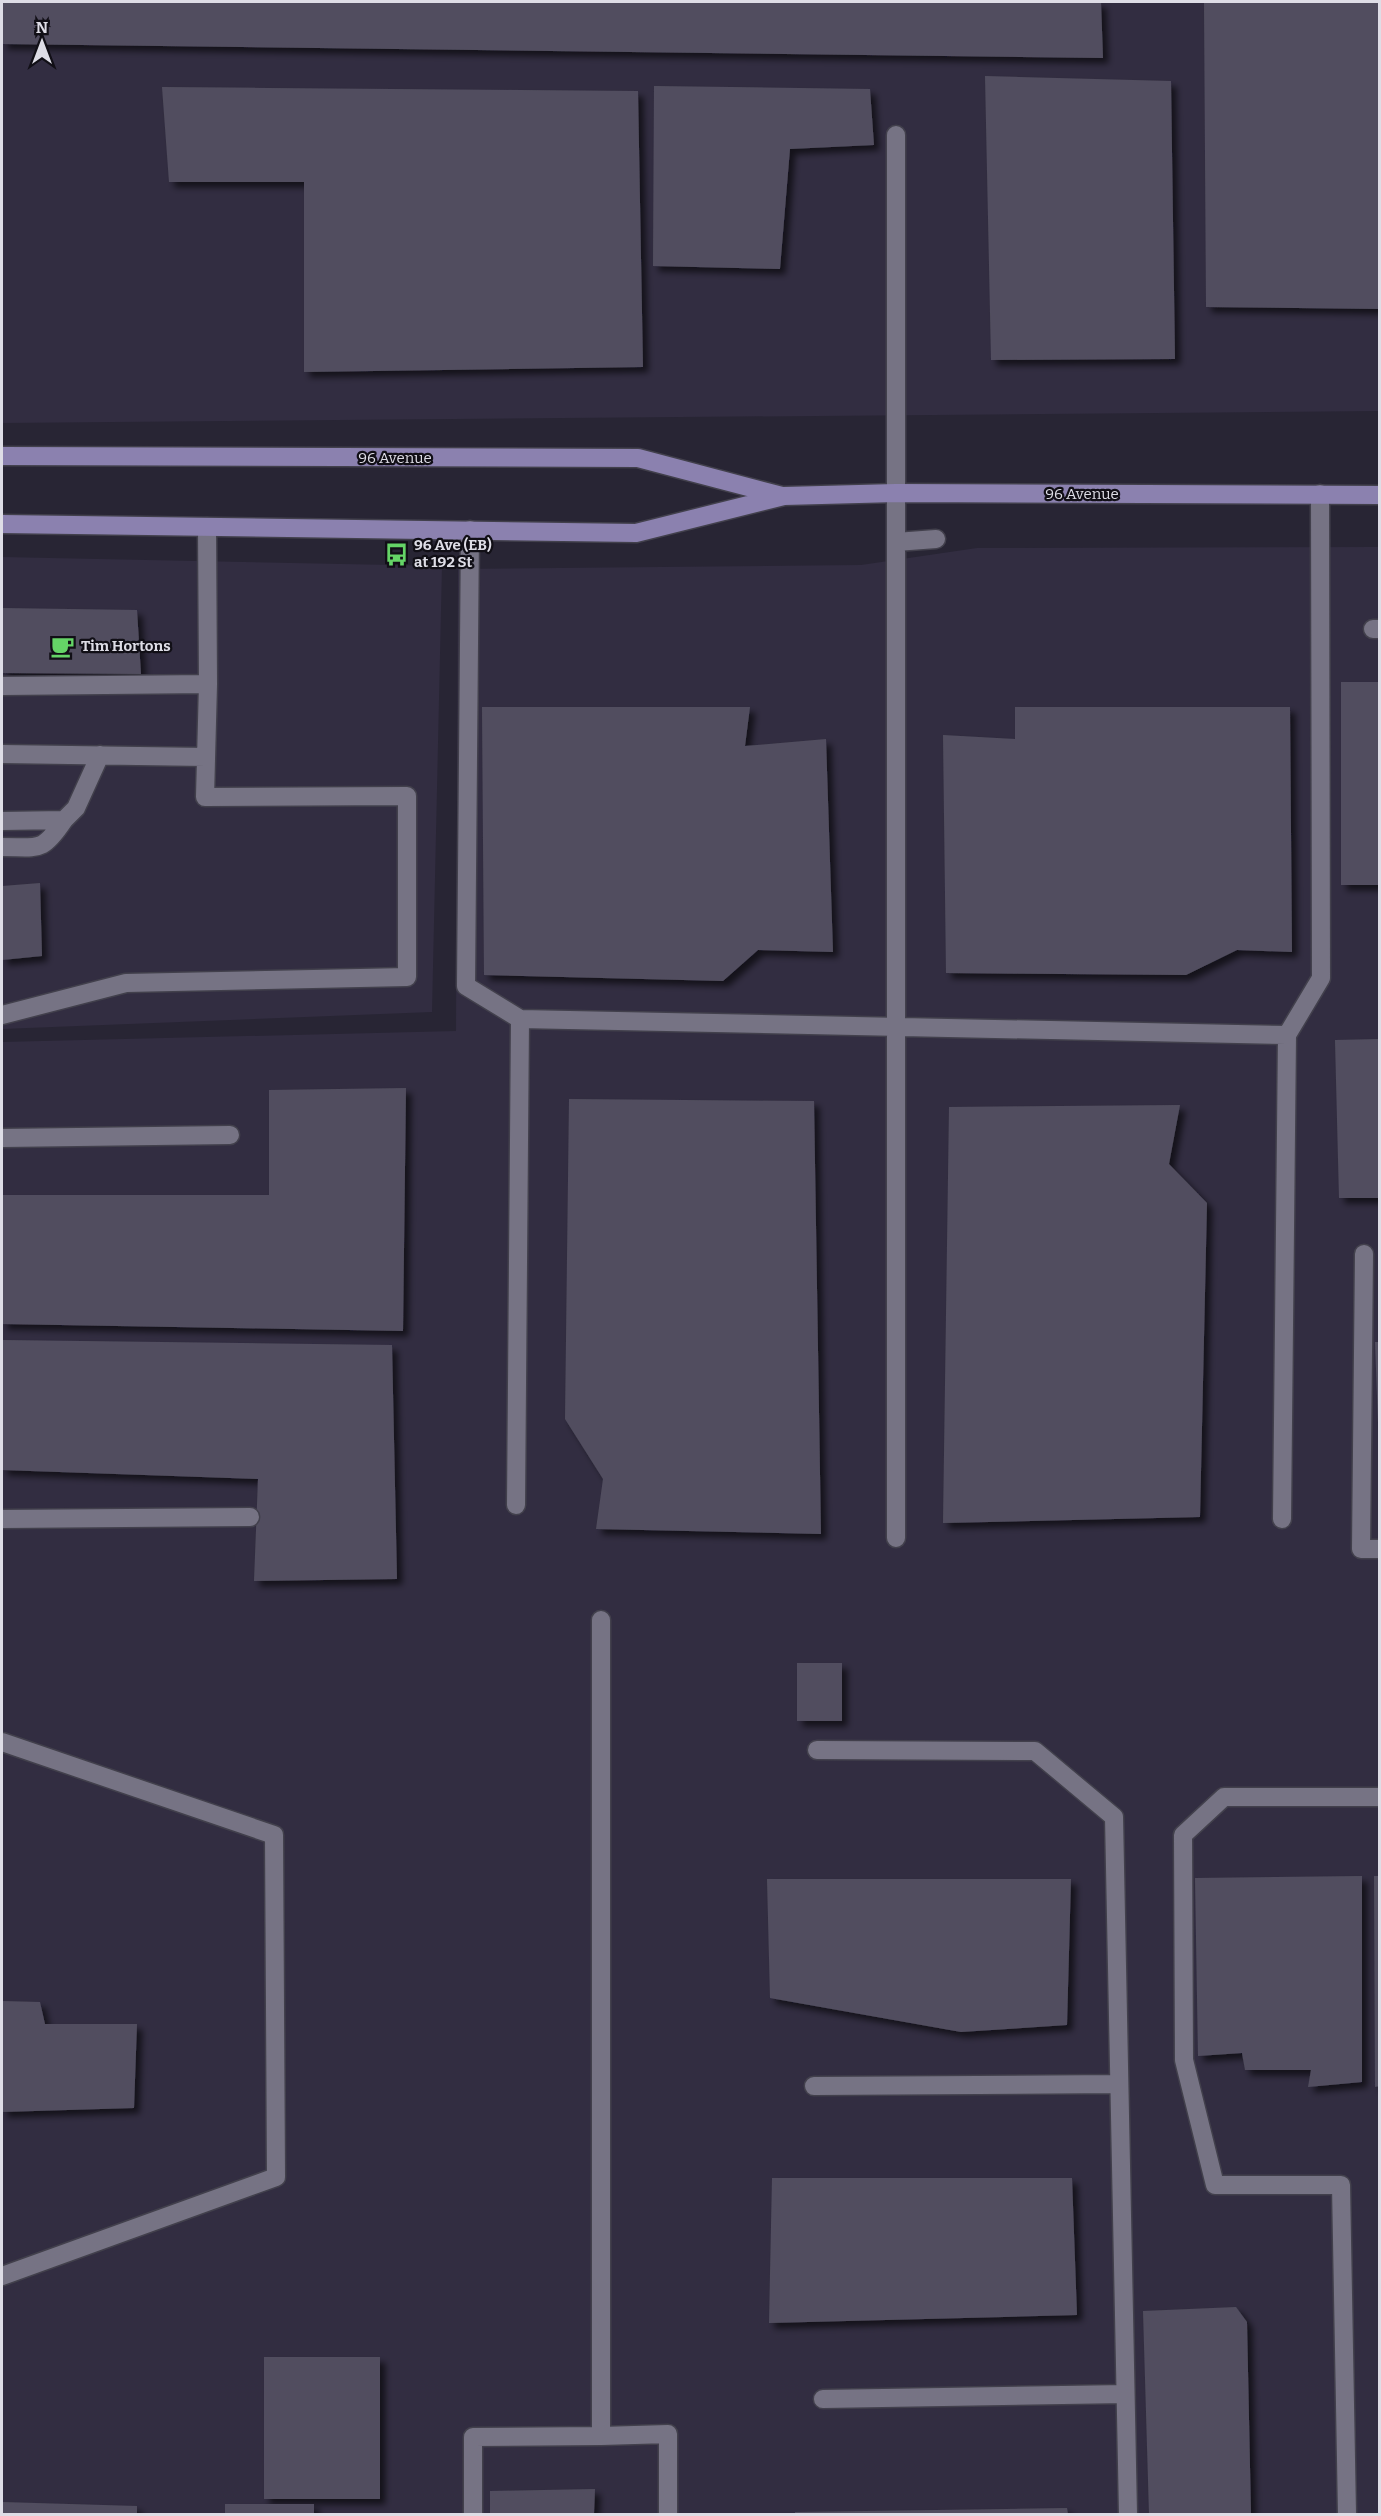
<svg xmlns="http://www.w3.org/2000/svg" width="1381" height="2516" font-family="Bitter,serif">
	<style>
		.built { fill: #322d41 }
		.building { fill: #514e5e; filter: url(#shadow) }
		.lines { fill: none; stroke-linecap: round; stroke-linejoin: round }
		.minor-casing { stroke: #42404c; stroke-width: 21 }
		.major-casing { stroke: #42404c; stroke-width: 21 }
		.minor { stroke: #767384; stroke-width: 18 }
		.major { stroke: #8b81af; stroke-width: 18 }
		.labels { text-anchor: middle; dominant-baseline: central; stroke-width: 4.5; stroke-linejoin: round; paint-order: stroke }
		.street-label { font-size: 15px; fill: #dedde6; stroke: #110f16 }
		.poi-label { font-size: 15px; font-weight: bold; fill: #dedde6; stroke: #110f16; text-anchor: start }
	</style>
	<defs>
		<filter id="shadow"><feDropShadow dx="5.5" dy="5.5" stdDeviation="3" flood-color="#0009"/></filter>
	</defs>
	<rect width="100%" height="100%" fill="#282534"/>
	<path class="built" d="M2 2H1379V411L2 423Z
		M1379 547V2514H2V1042L456 1031 458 569 861 565 977 548Z
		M2 557 442 566 432 1012 2 1029Z"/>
	<path class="building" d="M2 2H1101L1103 58 2 44Z
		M1204 2H1380V309L1206 307Z
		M985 76 1171 81 1175 359 991 360Z
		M654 86 870 89 874 145 790 149 780 269 653 266Z
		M162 87 638 91 643 367 304 372V182H169Z
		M2 608 137 610 141 674 2 673Z
		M1341 682H1380V885H1341Z
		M482 707H750L745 746 826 739 833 952 758 950 723 981 484 975Z
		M1015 707H1290L1292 952 1237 950 1186 975 946 973 943 735 1015 739Z
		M40 883 42 956 2 960V886Z
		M1380 1039V1198H1339L1335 1040Z
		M406 1088 403 1331 2 1324V1195H269V1090Z
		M569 1099 814 1101 821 1534 596 1529 603 1479 565 1419Z
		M1180 1105 1169 1164 1207 1203 1200 1517 943 1523 949 1107Z
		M2 1340 392 1345 397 1579 254 1581 258 1479 2 1470Z
		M1375 1342H1380V1423H1378Z
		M797 1663H842V1721H797Z
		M1362 1876V2082L1308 2087 1311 2070H1245L1242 2053 1198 2056 1195 1878Z
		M1374 1876H1380V2086L1375 2087Z
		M767 1879H1071L1067 2025 961 2032 770 1998Z
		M2 2001 40 2002 45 2024H137L134 2108 2 2112Z
		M772 2178H1072L1077 2315 769 2323Z
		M1236 2307 1247 2322 1251 2514H1149L1143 2311Z
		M264 2357H380V2499H264Z
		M595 2489 594 2514H490V2491Z
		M2 2502 137 2506V2514H2Z
		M225 2504H314V2514H225Z
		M1067 2508 1068 2514H795V2512Z"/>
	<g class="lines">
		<defs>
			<path id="minor" d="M896 135V1538
				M470 530 466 986 520 1019
				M896 542 936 539
				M1373 629H1380
				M2 686 208 684
				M2 754 206 757
				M2 821 64 820 76 808 100 755
				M2 847C39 847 42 853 64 820
				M2 1015 126 983 407 977V796L205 797 208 684 207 527
				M1287 1035 1321 978 1320 494
				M2 1138 230 1135
				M1364 1254 1361 1549H1380
				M516 1505 520 1019 1287 1035 1282 1519
				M2 1519 250 1517
				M601 1620V2436L668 2434V2514
				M2 1742 274 1835 276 2177 2 2276
				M817 1750 1035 1751 1114 1817 1128 2514
				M814 2086 1119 2084
				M823 2399 1125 2394
				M473 2514V2437L601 2436
				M1347 2514 1341 2185H1215L1184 2060 1183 1835 1224 1797H1380"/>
			<path id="major" d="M2 456 638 458 782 496
				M2 524 636 533 784 496 896 493 1380 495"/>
		</defs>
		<use href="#minor" class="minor-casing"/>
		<use href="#major" class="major-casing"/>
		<use href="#minor" class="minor"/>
		<use href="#major" class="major"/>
	</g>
	<defs>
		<symbol id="bus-bare" viewBox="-9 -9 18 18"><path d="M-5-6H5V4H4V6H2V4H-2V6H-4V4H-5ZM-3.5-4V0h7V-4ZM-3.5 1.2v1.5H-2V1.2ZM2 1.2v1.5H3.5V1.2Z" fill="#65d467" stroke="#110f16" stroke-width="2.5" paint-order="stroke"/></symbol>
		<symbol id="cafe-bare" viewBox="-9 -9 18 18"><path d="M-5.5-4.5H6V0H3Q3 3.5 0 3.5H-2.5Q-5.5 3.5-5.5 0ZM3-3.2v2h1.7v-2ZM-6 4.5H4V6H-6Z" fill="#65d467" stroke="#110f16" stroke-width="2.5" paint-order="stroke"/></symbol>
	</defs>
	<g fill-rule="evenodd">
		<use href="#bus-bare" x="380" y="538" width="33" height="33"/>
		<use href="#cafe-bare" x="46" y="630" width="33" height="33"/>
	</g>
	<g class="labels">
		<g class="street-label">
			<text x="395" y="458">96 Avenue</text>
			<text x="1082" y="494">96 Avenue</text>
		</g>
		<g class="poi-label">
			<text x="414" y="545">96 Ave (EB)<tspan x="414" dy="17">at 192 St</tspan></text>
			<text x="81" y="646">Tim Hortons</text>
		</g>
	</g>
	<rect width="1381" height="2516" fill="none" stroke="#dedde6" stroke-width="6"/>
	<g transform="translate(42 42)" stroke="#110f16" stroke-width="4.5" paint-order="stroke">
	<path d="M0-4.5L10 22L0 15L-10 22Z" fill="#dedde6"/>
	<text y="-9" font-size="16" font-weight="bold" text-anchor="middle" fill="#dedde6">N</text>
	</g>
</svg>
